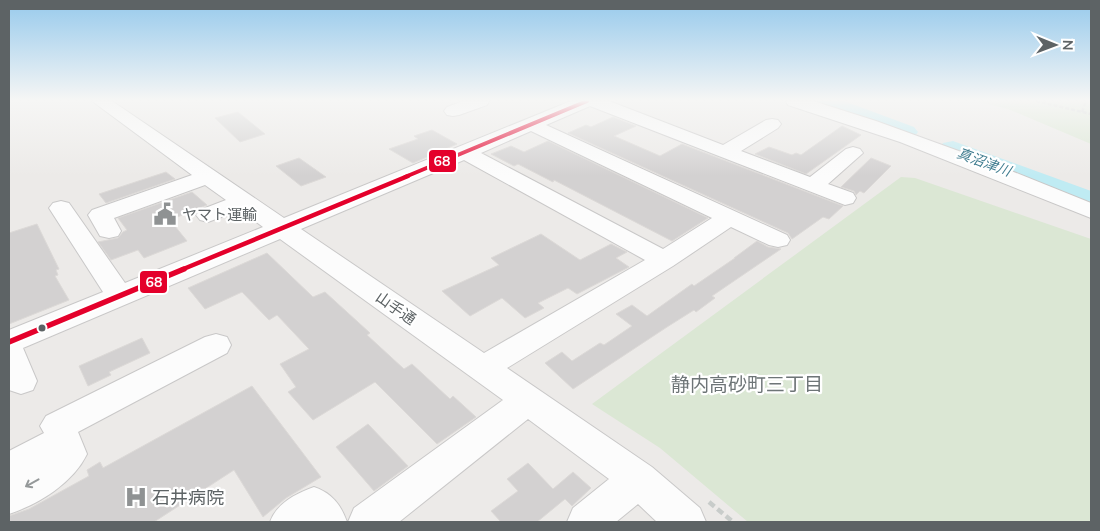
<svg xmlns="http://www.w3.org/2000/svg" width="1100" height="531" font-family="Mulish,'Noto Sans JP',sans-serif">
	<style>
		.green { fill: #dbe7d4 }
		.lines { fill: none; stroke-linecap: round; stroke-linejoin: round }
		.river { fill: #bfebf3; fill-rule: evenodd }
		.building { fill: #d3d1d1; stroke: #dcd9d7 }
		.minor-casing { stroke: #c9c8c8; stroke-width: 2 }
		.path-far1 { stroke: #c8ccca; stroke-width: 2.5; stroke-dasharray: 4 2; stroke-linecap: butt }
		.path { stroke: #c8ccca; stroke-width: 4.5; stroke-dasharray: 7 4; stroke-linecap: butt }
		.minor { fill: #fcfcfc; fill-rule: evenodd }
		.bus-1-far2-casing { stroke: #fff; stroke-width: 6 }
		.bus-1-far1-casing { stroke: #fff; stroke-width: 8 }
		.bus-1-casing { stroke: #fff; stroke-width: 9 }
		.bus-1-far2 { stroke: #e4002b; stroke-width: 4 }
		.bus-1-far1 { stroke: #e4002b; stroke-width: 4.5 }
		.bus-1 { stroke: #e4002b; stroke-width: 5.5 }
		.oneway { stroke: #95999a }
		.bus-dot { fill: #5d6365; stroke: #fff; stroke-width: 2 }
		.labels { text-anchor: middle; dominant-baseline: central; stroke-width: 4.5; stroke-linejoin: round; paint-order: stroke }
		.far-water-label { font-size: 14px; font-style: italic; fill: #407d90; stroke: #fff }
		.poi-label { font-size: 15px; fill: #5d6365; stroke: #fff; text-anchor: start }
		.street-label { font-size: 15px; fill: #5d6365; stroke: #fff }
		.near-poi-label { font-size: 18px; fill: #5d6365; stroke: #fff; text-anchor: start }
		.near-neighbourhood-label { font-size: 19px; fill: #6e7577; stroke: #fff }
		.line-badge { stroke: #fff; stroke-width: 2 }
		.badge-label { font-size: 14px; text-anchor: middle; font-weight: bold; fill: #fff }
	</style>
	<rect width="100%" height="100%" fill="#eceae8"/>
	<path class="green" d="M975 101H1091V144L1008 109Z
		M901 177 915 178 1091 239V522H748L660 448 592 404Z"/>
	<g class="lines">
		<path class="river" d="M809 101H844L914 127 918 132 914 137 905 140 896 137 812 106Z
			M953 141 1091 191V211L1080 209 943 155 939 149 943 143Z"/>
	</g>
	<path class="building" d="M238 112 265 134 240 142 215 118Z
		M613 117 636 126 614 136 660 156 682 144 843 206 829 219 823 217 792 239 788 233 568 133 586 125 591 127Z
		M842 126 861 135 806 174 755 154 769 147 792 155 796 153 801 155Z
		M432 130 457 144 413 163 389 149 418 139 414 136Z
		M548 141 708 218 672 241 554 180 553 182 518 164 514 166 491 154 511 146 524 152Z
		M299 158 326 177 301 186 276 166Z
		M871 158 891 166 864 193 860 191 856 195 854 191 841 187Z
		M166 172 175 179 106 203 99 194Z
		M192 192 207 205 170 220 187 241 144 258 138 250 111 260 98 242 118 238 123 232 127 230 118 218Z
		M37 224 59 269 56 270 58 275 55 276 69 300 9 324V233Z
		M541 234 580 260 611 244 627 252 616 258 629 267 577 294 568 288 538 303 544 308 525 318 502 298 470 316 442 291 499 265 491 258Z
		M757 241 768 247 781 249 712 296 715 298 696 312 694 310 667 327 573 389 545 363 562 352 572 361 600 343 604 345 632 326 616 314 632 305 647 316 692 284 694 286 735 258H734Z
		M267 253 313 297 325 292 370 333 367 335 404 369 412 364 450 399 453 396 476 417 437 444 375 382 313 420 288 392 296 387 280 364 309 349 277 315 269 320 242 292 205 309 188 288Z
		M142 338 150 353 109 372 111 375 88 386 79 366Z
		M252 386 321 477 286 498 263 517 234 470 154 522H9V516L29 509 89 476 87 470 100 462 103 468Z
		M368 424 408 466 374 491 336 447Z
		M528 463 553 489 573 472 591 488 572 506 565 499 537 522H501L491 511 518 491 507 479Z"/>
	<g class="lines">
		<defs>
			<path id="minor" d="M92 101H112L284 218 571 101H609L723 145 766 120 772 119 778 120 781 124 778 128 741 151 810 177 846 149 853 147 860 149 863 153 828 184 853 193 856 198 853 203 845 205 590 106 546 125 787 235 790 240 787 245 778 247 769 245 731 227 673 266 507 368 652 467 700 508 706 522H657L638 504 616 522H567L573 508 609 479 528 419 399 522H348L354 508 503 400 280 239 23 348 37 381 33 390 21 394 9 390V330L103 292 49 208 53 203 61 201 69 203 125 283 263 227 240 210 208 222 200 220 196 215 200 210 226 200 205 185 114 218 121 231 118 236 109 238 100 236 88 215 92 210 192 175ZM531 131 712 218 663 249 481 153ZM464 160 645 260 484 353 301 229Z
				M463 101H489L487 105 459 115 453 116 447 115 444 111 447 107Z
				M786 101H813L876 121 989 162 1091 203V218L900 142 788 105Z
				M216 334 227 337 231 345 227 353 78 432 87 454C73 483 39 504 9 514V451L44 433 40 426 46 416 205 337Z
				M314 487C332 493 341 505 347 522H270C277 503 295 494 314 487Z"/>
		</defs>
		<use href="#minor" class="minor-casing"/>
		<path class="path-far1" d="M1036 101 1091 114
			M1082 112 1086 101"/>
		<path class="path" d="M709 502 733 522"/>
		<use href="#minor" class="minor"/>
		<defs>
			<path id="bus-1-far2" d="M405 177 587 101"/>
			<path id="bus-1-far1" d="M181 270 408 176"/>
			<path id="bus-1" d="M9 342 184 269"/>
		</defs>
		<use href="#bus-1-far2" class="bus-1-far2-casing"/>
		<use href="#bus-1-far1" class="bus-1-far1-casing"/>
		<use href="#bus-1" class="bus-1-casing"/>
		<use href="#bus-1-far2" class="bus-1-far2"/>
		<use href="#bus-1-far1" class="bus-1-far1"/>
		<use href="#bus-1" class="bus-1"/>
	</g>
	<defs><path id="oneway-shaft" d="M-6 0H5M1.5-3L5.5 0L1.5 3" fill="none" stroke-width="1.6" stroke-linecap="round" stroke-linejoin="round" transform="scale(1.25)"/></defs>
	<use class="oneway" href="#oneway-shaft" transform="translate(32 483) rotate(151)"/>
	<linearGradient id="sky" x2="0" y2="1"><stop stop-color="#97caec"/><stop offset="0.57" stop-color="#f6f6f5"/><stop offset="1" stop-color="#f6f6f5" stop-opacity="0"/></linearGradient>
	<rect width="1100" height="176" fill="url(#sky)"/>
	<defs>
		<symbol id="civic-bare" viewBox="-9 -9 18 18"><path d="M-.6-6.5H3V-4.5H.6V-3L4-1V1h2V6H-6V1h2V-1L-.6-3ZM-1.2 2.5V6h2.4V2.5Z" fill="#8f9293" stroke="#fff" stroke-width="2.5" paint-order="stroke"/></symbol>
		<symbol id="hospital-bare" viewBox="-9 -9 18 18"><path d="M-5-5h3v3.5h4V-5h3V5h-3V1.5h-4V5h-3Z" fill="#8f9293" stroke="#fff" stroke-width="2.5" paint-order="stroke"/></symbol>
	</defs>
	<g fill-rule="evenodd">
		<use href="#civic-bare" x="149" y="198" width="32" height="32"/>
		<use href="#hospital-bare" x="120" y="481" width="32" height="32"/>
	</g>
	<circle class="bus-dot" cx="42" cy="328" r="4.5"/>
	<g class="labels">
		<g class="far-water-label">
			<text transform="translate(984 162) rotate(20)">真沼津川</text>
		</g>
		<g class="poi-label">
			<text x="182" y="214">ヤマト運輸</text>
		</g>
		<g class="street-label">
			<text transform="translate(396 308) rotate(35)">山手通</text>
		</g>
		<g class="near-poi-label">
			<text x="152" y="497">石井病院</text>
		</g>
		<g class="near-neighbourhood-label">
			<text x="747" y="384">静内高砂町三丁目</text>
		</g>
	</g>
	<g class="line-badge">
		<rect x="428" y="149" width="29" height="24" rx="5" fill="#e4002b"/>
		<rect x="139" y="270" width="29" height="24" rx="5" fill="#e4002b"/>
	</g>
	<g class="badge-label">
		<text x="442" y="166">68</text>
		<text x="154" y="287">68</text>
	</g>
	<rect width="1100" height="531" fill="none" stroke="#5d6365" stroke-width="20"/>
	<g transform="translate(1055 45) rotate(91)" stroke="#ffffff" stroke-width="4" paint-order="stroke">
	<path d="M0-4L9 19L0 12L-9 19Z" fill="#5d6365"/>
	<text y="-8" font-size="14" font-weight="bold" text-anchor="middle" fill="#5d6365">N</text>
	</g>
</svg>
